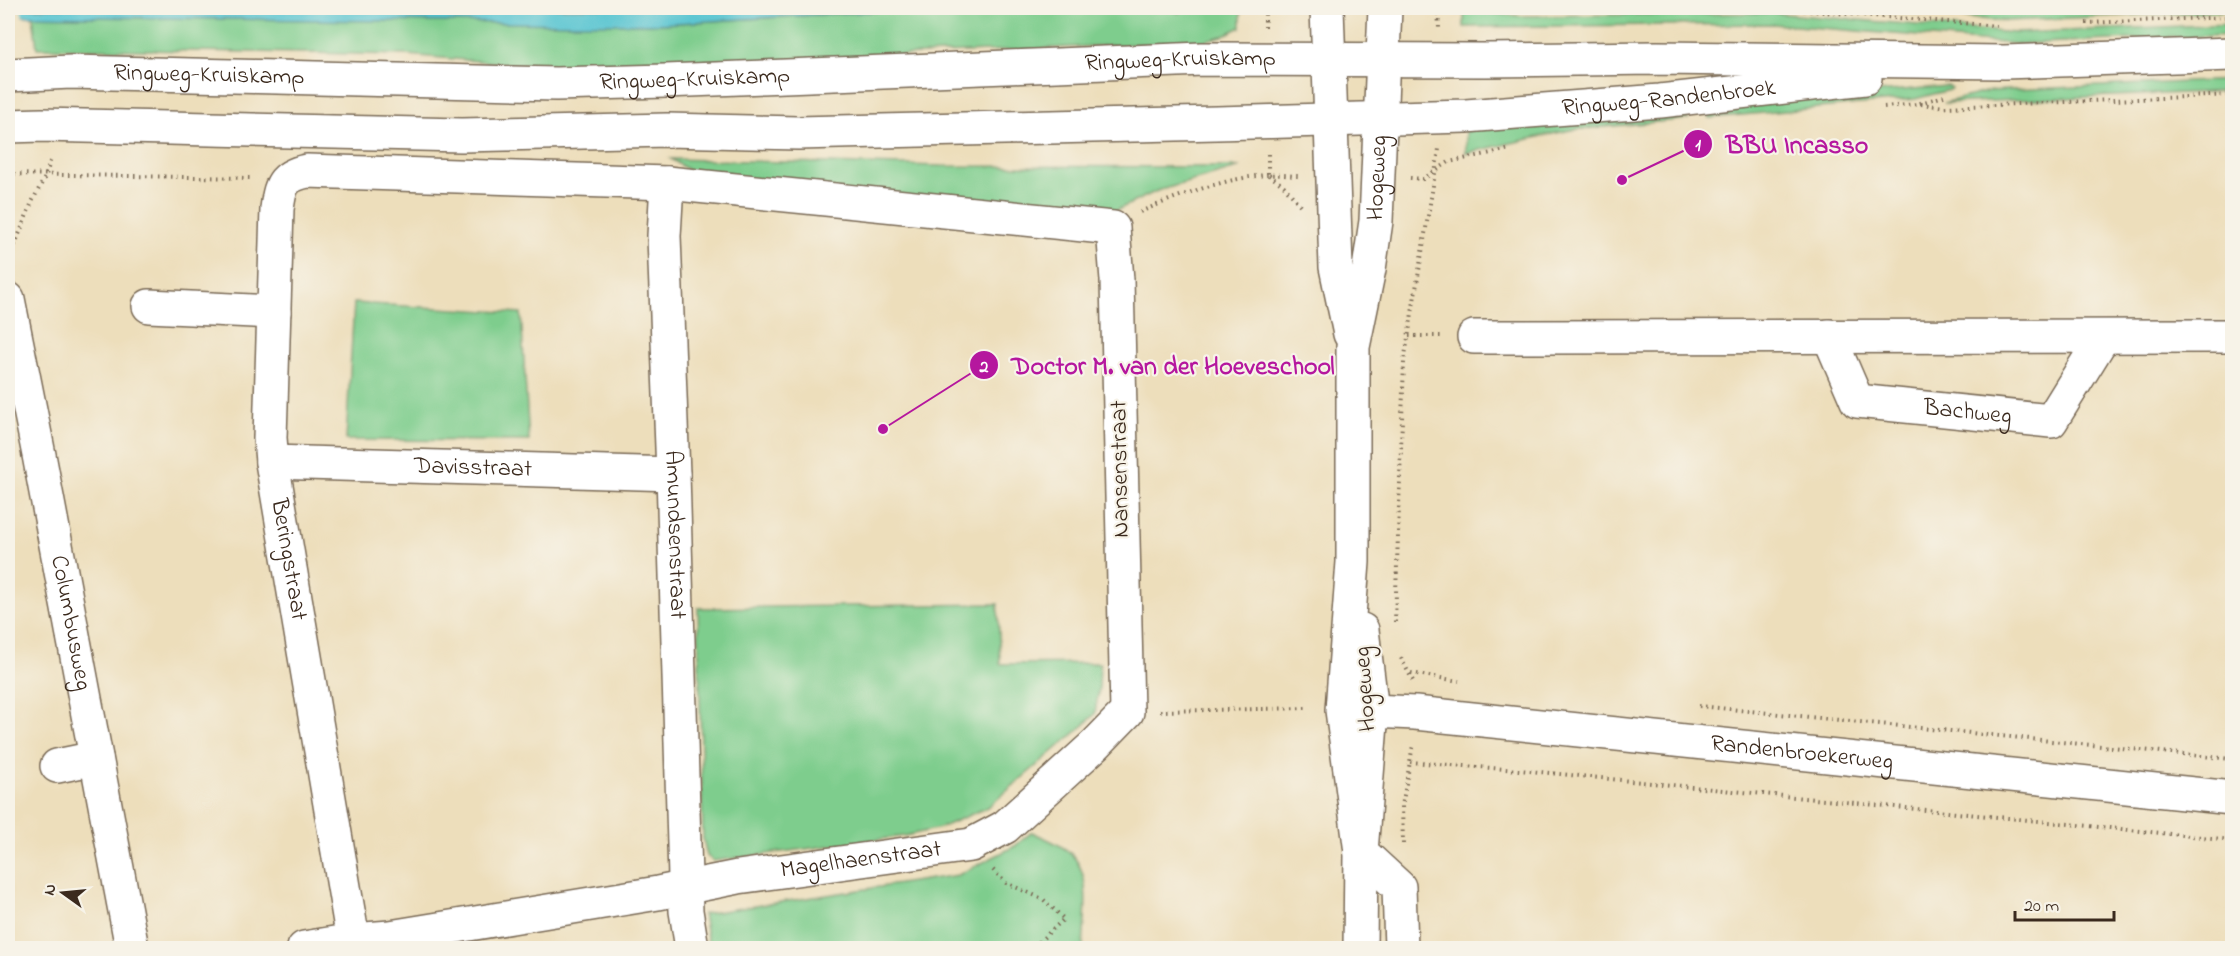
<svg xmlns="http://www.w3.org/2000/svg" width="2240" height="956" font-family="'Indie Flower',sans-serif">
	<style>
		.green { fill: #7ecd8d; stroke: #5c7c56; stroke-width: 1.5 }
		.water { fill: #59c5d1; stroke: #4a7878; stroke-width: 1.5 }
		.pier { fill: #eddebb }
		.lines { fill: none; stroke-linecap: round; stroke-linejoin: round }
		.minor-casing { stroke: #796955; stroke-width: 36 }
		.major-casing { stroke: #796955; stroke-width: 36 }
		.path { stroke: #796955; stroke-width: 4; stroke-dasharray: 1.5 4.5; stroke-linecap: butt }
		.minor { stroke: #fff; stroke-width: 33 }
		.major { stroke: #fff; stroke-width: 33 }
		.labels { text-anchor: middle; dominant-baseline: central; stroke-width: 4.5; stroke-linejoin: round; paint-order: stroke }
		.street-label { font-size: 24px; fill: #3b2a1e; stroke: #f7f3e8 }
		.leader { fill: none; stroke: #b5179e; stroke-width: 2 }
		.callout-dot { fill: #b5179e; stroke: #f7f3e8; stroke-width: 2 }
		.mark-label { font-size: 18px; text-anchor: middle; font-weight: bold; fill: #fff }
		.callout-label { font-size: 26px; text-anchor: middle; font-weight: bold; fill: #b5179e; stroke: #f7f3e8; stroke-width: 4.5; stroke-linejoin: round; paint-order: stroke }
	</style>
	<rect width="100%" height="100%" fill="#f7f3e8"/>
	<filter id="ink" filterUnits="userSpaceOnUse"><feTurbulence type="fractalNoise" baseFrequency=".0167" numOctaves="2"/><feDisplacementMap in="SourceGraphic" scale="12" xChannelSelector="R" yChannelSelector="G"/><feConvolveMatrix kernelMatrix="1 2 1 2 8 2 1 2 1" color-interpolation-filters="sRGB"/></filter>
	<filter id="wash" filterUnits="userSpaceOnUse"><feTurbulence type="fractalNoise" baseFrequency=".008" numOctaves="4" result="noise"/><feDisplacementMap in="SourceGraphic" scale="24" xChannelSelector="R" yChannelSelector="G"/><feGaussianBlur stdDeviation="1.35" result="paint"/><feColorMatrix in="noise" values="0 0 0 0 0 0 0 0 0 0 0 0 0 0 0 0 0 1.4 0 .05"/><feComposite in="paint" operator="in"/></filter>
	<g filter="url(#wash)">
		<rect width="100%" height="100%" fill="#eddebb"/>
		<path class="green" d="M936 8H1176V12L1179 13 1180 8H1241V27L1222 36 1203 41 667 66 558 68 407 55 37 48 33 16 660 24Z
			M1845 8H2232V11L2004 21Z
			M1466 11 1520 16 1773 13 2016 33 2232 24V35L2016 44 1772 24 1464 27V12Z
			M2232 80V91L1944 103 1989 91Z
			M1948 86 1951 88 1949 90 1915 99 1709 118C1707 111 1712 109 1717 106Z
			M1686 114 1688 119 1570 130 1466 153V130Z
			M671 159 942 166 1241 167 1157 191 1117 210 1045 219 705 181Z
			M354 303 521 313 529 441 346 440Z
			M998 604 1000 664 1100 663 1099 687 1095 714 1083 726 988 807 940 828 905 836 713 861 707 856 703 840 698 608Z
			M1032 832C1042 837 1053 841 1062 847 1096 867 1084 915 1083 948H709L703 914 958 875 1015 846Z"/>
		<path class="water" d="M8 8H936L660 24H573L22 16 8 15Z"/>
		<path class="pier" d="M8 8H21L23 19 10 18Z"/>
	</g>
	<g filter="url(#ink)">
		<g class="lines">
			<defs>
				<g id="minor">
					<path id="s1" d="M667 183 664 236 673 474 686 911 692 948"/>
					<path id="s2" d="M8 299 39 455 132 948"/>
					<path d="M149 306 274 312"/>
					<path id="s3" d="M1829 336 1857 401 2051 421 2103 337"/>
					<path d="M1474 337 2232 336"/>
					<path id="s4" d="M272 462 673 474"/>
					<path id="s5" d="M1372 711 1415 713 2232 798"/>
					<path d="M57 766 96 758"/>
					<path d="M1361 852 1399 887 1401 948"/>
					<path id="s6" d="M304 948 353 940 390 937 658 893 738 877 971 845 1005 827 1096 744 1127 712 1117 280 1113 228 667 183 307 171C282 176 280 186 277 209L270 438 272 462 353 940"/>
				</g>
				<g id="major">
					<path d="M1327 8 1336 267 1350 334"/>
					<path id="s7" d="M8 75 71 72 556 84 666 81 1202 59 1486 60 1657 58 2004 62 2232 54"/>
					<path id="s8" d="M8 126 42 125 462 135 667 130 798 133 1217 123 1466 116 1660 101 1865 78"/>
					<path id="s9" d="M1361 852 1342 710 1353 562V347L1369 269 1376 221 1385 8"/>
					<path d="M1360 948 1361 852 1372 711 1362 630"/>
				</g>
			</defs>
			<use href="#minor" class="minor-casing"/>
			<use href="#major" class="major-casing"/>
			<path class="path" d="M1265 8V27
				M1438 8 1439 28
				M1490 8 1513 10 1742 8
				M1774 8 1998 26
				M2086 23 2232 17
				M8 33 11 41
				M1921 104 1944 107 2232 95
				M1884 107 1917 104 1944 96
				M1268 154V175
				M8 174 250 178
				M1269 175 1284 186 1300 205
				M1410 178 1423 179 1449 162 1510 149
				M1140 212C1177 196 1228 177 1268 175 1279 174 1290 176 1300 176
				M8 262 32 202 46 175 51 158
				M1409 336H1443
				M1395 622 1404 362 1439 149
				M1401 658 1413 681
				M1411 673 1459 681
				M1699 706 2232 759
				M1160 711 1309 708
				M1410 762 1519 770 2232 840
				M1403 844 1402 806 1413 745
				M993 870 1006 883 1043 899 1064 919 1032 948"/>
			<use href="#minor" class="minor"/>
			<use href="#major" class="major"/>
		</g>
	</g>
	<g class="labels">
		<g class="street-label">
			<text stroke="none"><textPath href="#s7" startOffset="1173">Ringweg-Kruiskamp</textPath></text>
			<text stroke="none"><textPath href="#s7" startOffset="201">Ringweg-Kruiskamp</textPath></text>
			<text stroke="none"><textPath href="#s7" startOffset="687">Ringweg-Kruiskamp</textPath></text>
			<text stroke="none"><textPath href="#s8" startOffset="1662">Ringweg-Randenbroek</textPath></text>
			<text stroke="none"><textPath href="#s9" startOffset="678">Hogeweg</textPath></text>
			<text stroke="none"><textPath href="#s3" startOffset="182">Bachweg</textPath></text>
			<text stroke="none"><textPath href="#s4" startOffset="201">Davisstraat</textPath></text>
			<text transform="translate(1121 469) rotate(-91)">Nansenstraat</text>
			<text stroke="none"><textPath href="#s1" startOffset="352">Amundsenstraat</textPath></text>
			<text stroke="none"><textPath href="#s6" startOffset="2580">Beringstraat</textPath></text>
			<text stroke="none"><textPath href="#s2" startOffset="330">Columbusweg</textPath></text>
			<text transform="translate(1366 689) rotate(-94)">Hogeweg</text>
			<text stroke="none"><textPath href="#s5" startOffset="432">Randenbroekerweg</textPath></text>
			<text stroke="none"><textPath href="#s6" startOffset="564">Magelhaenstraat</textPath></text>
		</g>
	</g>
	<path class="leader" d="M1622 180L1698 144M883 429L984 365"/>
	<g class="callout-dot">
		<circle cx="1622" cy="180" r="6"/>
		<circle cx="883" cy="429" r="6"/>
		<circle cx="1698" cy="144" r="15"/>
		<circle cx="984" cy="365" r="15"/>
	</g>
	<g class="mark-label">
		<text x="1698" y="150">1</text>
		<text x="984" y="372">2</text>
	</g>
	<g class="callout-label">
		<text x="1797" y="153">BBU Incasso</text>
		<text x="1173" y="374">Doctor M. van der Hoeveschool</text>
	</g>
	<rect width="2240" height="956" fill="none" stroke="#f7f3e8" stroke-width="30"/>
	<g transform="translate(63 893) rotate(285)" stroke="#f7f3e8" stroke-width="4.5" paint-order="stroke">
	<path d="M0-4.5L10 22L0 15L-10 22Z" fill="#3b2a1e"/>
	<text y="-9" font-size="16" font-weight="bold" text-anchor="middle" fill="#3b2a1e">N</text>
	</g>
	<path d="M2015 911v9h99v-9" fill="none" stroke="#3b2a1e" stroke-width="3"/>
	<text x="2024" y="911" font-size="18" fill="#3b2a1e" stroke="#f7f3e8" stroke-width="4.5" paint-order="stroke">20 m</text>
</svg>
